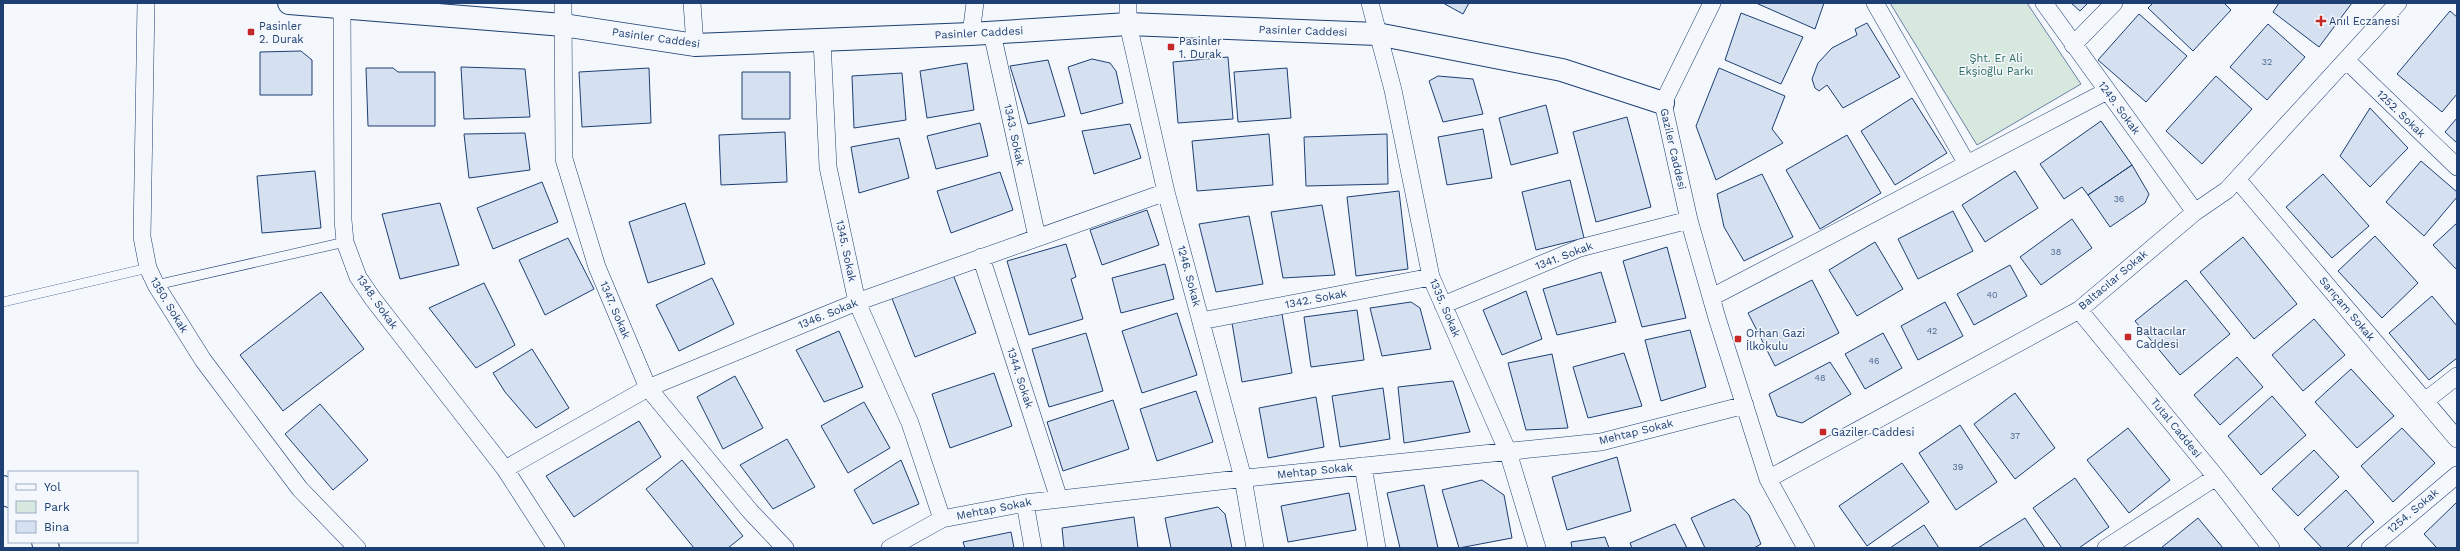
<svg xmlns="http://www.w3.org/2000/svg" width="2460" height="551" font-family="'Work Sans',sans-serif">
	<style>
		.green { fill: #d7e8df; stroke: #687fa3 }
		.building { fill: #d5e0f0; stroke: #1d3f73 }
		.lines { fill: none; stroke-linecap: round; stroke-linejoin: round }
		.lane-casing { stroke: #1d3f73; stroke-width: 10 }
		.street-casing { stroke: #1d3f73; stroke-width: 18 }
		.secondary-casing { stroke: #1d3f73; stroke-width: 24 }
		.lane { stroke: #f4f7fb; stroke-width: 9 }
		.street { stroke: #f4f7fb; stroke-width: 17 }
		.secondary { stroke: #f4f7fb; stroke-width: 22 }
		.poi-dot { fill: #c62828; stroke: #f4f7fb; stroke-width: 1.5 }
		.labels { text-anchor: middle; dominant-baseline: central; stroke-width: 3; stroke-linejoin: round; paint-order: stroke }
		.number-label { font-size: 9px; fill: #4b6792 }
		.poi-label { font-size: 11px; fill: #1d3f73; stroke: #f4f7fb; text-anchor: start }
		.street-label { font-size: 11px; fill: #1d3f73; stroke: #f4f7fb }
		.park-label { font-size: 11px; fill: #2c6c60; stroke: #f4f7fb }
	</style>
	<rect width="100%" height="100%" fill="#f4f7fb"/>
	<path class="green" d="M1890 3H2027L2081 84 1977 145Z"/>
	<path class="building" d="M1443 3H1469L1463 14Z
		M1756 3H1824L1815 29Z
		M2071 3H2088L2080 11Z
		M2153 3H2224L2231 10 2193 51 2148 8Z
		M2279 3H2352L2319 47 2273 12Z
		M2450 11 2457 17V94L2442 112 2397 74Z
		M1741 13 1803 37 1781 84 1725 60Z
		M2139 14 2187 56 2146 102 2098 60Z
		M1867 23 1900 77 1843 108 1827 85 1819 91 1815 88 1812 79 1818 63 1832 48 1857 35 1855 29Z
		M2268 24 2305 57 2267 100 2230 67Z
		M301 51 312 60V95H260V52Z
		M1228 57 1233 119 1178 123 1173 62Z
		M1092 59 1110 63 1116 71 1123 103 1081 114 1068 67Z
		M1048 60 1065 116 1028 124 1010 66Z
		M967 63 974 110 927 118 920 71Z
		M461 67 525 69 530 117 464 119Z
		M366 68H393L398 72H435V126H368Z
		M649 68 651 123 582 127 579 72Z
		M1287 68 1291 118 1238 122 1234 72Z
		M1719 68 1785 96 1772 129 1783 143 1716 180 1696 126Z
		M742 72H790V119H742Z
		M902 73 906 120 854 128 852 76Z
		M1438 76 1473 79 1483 114 1443 122 1429 81Z
		M2216 76 2252 109 2202 164 2166 131Z
		M1912 98 1947 153 1895 185 1861 131Z
		M1546 105 1558 153 1511 165 1499 118Z
		M2370 108 2408 148 2370 187 2340 156Z
		M1627 117 1651 207 1596 222 1573 132Z
		M2457 118V143L2445 132Z
		M2101 121 2132 165 2088 195 2082 187 2064 199 2040 164Z
		M980 123 988 156 936 169 927 136Z
		M1130 124 1141 158 1094 174 1082 131Z
		M1483 129 1492 178 1447 185 1438 137Z
		M785 132 787 182 721 185 719 135Z
		M525 133 530 170 469 178 464 134Z
		M1269 134 1273 185 1197 191 1192 141Z
		M1387 134 1388 184 1306 186 1304 137Z
		M1847 135 1881 193 1820 229 1786 170Z
		M899 138 909 178 859 193 851 147Z
		M2421 161 2457 192V197L2424 236 2386 202Z
		M2132 165 2149 194 2145 203 2110 227 2088 195Z
		M315 171 321 228 262 233 257 176Z
		M2015 171 2038 208 1985 242 1962 205Z
		M1000 172 1013 210 951 233 937 191Z
		M1762 174 1793 237 1744 261 1724 227 1717 194Z
		M2323 174 2369 226 2332 258 2286 207Z
		M1570 180 1584 238 1536 250 1522 192Z
		M542 182 558 222 493 249 477 208Z
		M1399 191 1408 269 1356 276 1347 197Z
		M440 203 459 265 400 279 382 214Z
		M685 203 705 264 648 283 629 222Z
		M1322 205 1335 275 1283 278 1271 212Z
		M1147 210 1159 245 1102 265 1090 230Z
		M1953 211 1973 251 1918 279 1898 239Z
		M1249 216 1263 284 1216 292 1199 224Z
		M2072 219 2092 248 2041 285 2020 257Z
		M2457 223V270L2433 245Z
		M2375 236 2418 283 2382 318 2338 271Z
		M2243 237 2297 304 2254 339 2200 272Z
		M568 238 594 289 545 315 519 260Z
		M1875 242 1903 289 1857 316 1829 270Z
		M1066 244 1076 277 1071 279 1083 319 1029 335 1007 261Z
		M1667 247 1686 318 1642 327 1623 261Z
		M1165 264 1174 299 1121 313 1112 278Z
		M2010 265 2027 296 1974 325 1957 294Z
		M952 272 976 333 915 357 891 296Z
		M1601 272 1616 322 1557 335 1543 289Z
		M712 278 734 324 679 351 656 305Z
		M1812 280 1839 333 1775 366 1748 313Z
		M2186 280 2230 334 2180 375 2135 321Z
		M484 283 515 345 476 368 429 308Z
		M1526 291 1542 339 1502 355 1483 310Z
		M321 292 364 349 283 411 240 355Z
		M2432 296 2457 326V358L2429 380 2389 333Z
		M1411 302 1420 308 1431 349 1382 356 1370 308Z
		M1945 302 1963 336 1918 360 1901 326Z
		M1357 310 1364 360 1311 367 1304 317Z
		M1177 313 1197 375 1142 393 1122 331Z
		M1282 314 1292 373 1242 382 1232 323Z
		M2314 319 2345 355 2303 391 2272 355Z
		M1690 330 1706 387 1661 401 1645 340Z
		M839 331 863 387 824 402 796 350Z
		M1086 333 1103 391 1049 407 1032 349Z
		M1883 333 1902 368 1865 389 1845 354Z
		M532 349 569 408 536 428 505 392 493 373Z
		M1624 353 1642 406 1588 418 1573 367Z
		M1552 354 1568 428 1526 430 1508 363Z
		M2237 357 2263 387 2220 425 2194 395Z
		M1830 362 1851 394 1802 423 1777 416 1769 394Z
		M2351 369 2394 416 2357 448 2315 402Z
		M994 373 1012 426 950 448 932 394Z
		M735 376 763 428 723 449 697 397Z
		M1453 381 1470 432 1404 443 1398 387Z
		M1383 388 1390 439 1340 447 1332 396Z
		M1196 391 1213 442 1157 461 1140 409Z
		M2015 393 2055 448 2015 479 1974 424Z
		M2272 396 2306 435 2261 475 2228 436Z
		M1316 397 1324 447 1268 458 1259 408Z
		M1113 400 1129 449 1063 471 1047 422Z
		M864 402 890 448 848 473 821 426Z
		M320 404 368 460 333 490 285 434Z
		M639 421 661 457 574 517 546 476Z
		M1960 425 1997 482 1956 510 1919 453Z
		M2128 428 2170 480 2129 513 2087 460Z
		M2402 428 2435 463 2393 502 2361 466Z
		M787 439 815 487 773 509 740 465Z
		M2314 450 2339 477 2298 516 2272 489Z
		M1617 457 1631 511 1567 530 1552 477Z
		M682 460 743 536 728 548H694L646 489Z
		M901 460 919 504 873 524 854 490Z
		M1902 463 1929 502 1867 546 1839 506Z
		M2075 478 2109 527 2079 548H2062L2033 508Z
		M1482 480 1504 495 1512 538 1459 548 1442 490Z
		M1424 485 1438 548H1400L1387 493Z
		M2346 490 2374 522 2346 548H2322L2304 529Z
		M1349 493 1356 530 1288 542 1281 506Z
		M1734 499 1749 515 1761 544 1754 548H1705L1691 518Z
		M2457 502V548H2437L2424 534Z
		M1218 507 1225 514 1232 548H1171L1165 518Z
		M1134 517 1138 548H1064L1062 528Z
		M2025 518 2045 548H1978Z
		M2198 518 2223 548H2161Z
		M1675 524 1687 548H1632L1630 543Z
		M1924 525 1939 548H1890Z
		M1011 532 1014 548H965L963 542Z
		M1605 537 1609 548H1572L1571 542Z"/>
	<g class="lines">
		<defs>
			<path id="lane" d="M156 285 345 242
				M3 302 148 268"/>
			<path id="street" d="M146 3 142 237 148 268 156 285 203 360 300 489 357 548
				M563 3 564 159 597 267 648 388 750 511 785 548
				M692 3 695 45
				M1128 3V24L1166 192 1243 478 1255 548
				M1370 3 1393 90 1431 277 1508 452 1537 548
				M1712 3 1663 103 1689 220 1717 318 1768 479 1806 548
				M1875 3 1967 164
				M2044 3 2195 212
				M342 7 343 220 345 242 358 277 373 299 505 469 556 548
				M992 33 1037 237
				M971 34 975 3
				M822 40 828 167 857 302 910 423 942 519
				M2073 45 2114 3
				M2346 60 2457 167
				M2237 179 2457 439
				M981 257 1059 499
				M1712 297 2107 91
				M1443 305 1580 248 1689 220
				M2079 310 2216 477 2271 548
				M1201 321 1431 277
				M2425 401 2457 376
				M1363 466 1377 548
				M505 469 648 388 857 302 1166 192
				M1768 479 2079 310 2195 212 2227 190 2398 3
				M1025 503 1033 548
				M890 548 942 519 1025 503 1256 477 1601 442 1745 405
				M2106 548 2216 477
				M2370 548 2457 475"/>
			<path id="secondary" d="M289 3 563 25 695 45 971 34 1128 24 1377 34 1562 70 1663 103
				M3 487 9 496
				M43 542 48 548"/>
		</defs>
		<use href="#lane" class="lane-casing"/>
		<use href="#street" class="street-casing"/>
		<use href="#secondary" class="secondary-casing"/>
		<use href="#lane" class="lane"/>
		<use href="#street" class="street"/>
		<use href="#secondary" class="secondary"/>
	</g>
	<g class="poi-dot">
		<path d="M2319 15h4v4h4v4h-4v4h-4v-4h-4v-4h4z"/>
		<rect x="247" y="28" width="8" height="8" rx="2"/>
		<rect x="1167" y="43" width="8" height="8" rx="2"/>
		<rect x="2124" y="333" width="8" height="8" rx="2"/>
		<rect x="1734" y="335" width="8" height="8" rx="2"/>
		<rect x="1819" y="428" width="8" height="8" rx="2"/>
	</g>
	<g class="labels">
		<g class="number-label">
			<text x="2267" y="62">32</text>
			<text x="2119" y="199">36</text>
			<text x="2056" y="252">38</text>
			<text x="1992" y="295">40</text>
			<text x="1932" y="331">42</text>
			<text x="1874" y="361">46</text>
			<text x="1820" y="378">48</text>
			<text x="2015" y="436">37</text>
			<text x="1958" y="467">39</text>
		</g>
		<g class="poi-label">
			<text x="2329" y="21">Anıl Eczanesi</text>
			<text x="259" y="26">Pasinler<tspan x="259" dy="13">2. Durak</tspan></text>
			<text x="1179" y="41">Pasinler<tspan x="1179" dy="13">1. Durak</tspan></text>
			<text x="2136" y="331">Baltacılar<tspan x="2136" dy="13">Caddesi</tspan></text>
			<text x="1746" y="333">Orhan Gazi<tspan x="1746" dy="13">İlkokulu</tspan></text>
			<text x="1831" y="432">Gaziler Caddesi</text>
		</g>
		<g class="street-label">
			<text transform="translate(1303 31) rotate(2)">Pasinler Caddesi</text>
			<text transform="translate(979 33) rotate(-3)">Pasinler Caddesi</text>
			<text transform="translate(656 38) rotate(8)">Pasinler Caddesi</text>
			<text transform="translate(2119 108) rotate(54)">1249. Sokak</text>
			<text transform="translate(2401 114) rotate(44)">1252. Sokak</text>
			<text transform="translate(1014 135) rotate(78)">1343. Sokak</text>
			<text transform="translate(1673 149) rotate(77)">Gaziler Caddesi</text>
			<text transform="translate(846 251) rotate(78)">1345. Sokak</text>
			<text transform="translate(1564 256) rotate(-21)">1341. Sokak</text>
			<text transform="translate(1189 276) rotate(75)">1246. Sokak</text>
			<text transform="translate(2113 280) rotate(-40)">Baltacılar Sokak</text>
			<text transform="translate(1316 299) rotate(-11)">1342. Sokak</text>
			<text transform="translate(377 302) rotate(55)">1348. Sokak</text>
			<text transform="translate(169 305) rotate(59)">1350. Sokak</text>
			<text transform="translate(1445 308) rotate(67)">1335. Sokak</text>
			<text transform="translate(2347 309) rotate(50)">Sarıçam Sokak</text>
			<text transform="translate(615 310) rotate(67)">1347. Sokak</text>
			<text transform="translate(828 314) rotate(-22)">1346. Sokak</text>
			<text transform="translate(1020 378) rotate(72)">1344. Sokak</text>
			<text transform="translate(2176 428) rotate(51)">Tutal Caddesi</text>
			<text transform="translate(1636 432) rotate(-14)">Mehtap Sokak</text>
			<text transform="translate(1315 471) rotate(-6)">Mehtap Sokak</text>
			<text transform="translate(994 509) rotate(-11)">Mehtap Sokak</text>
			<text transform="translate(2413 511) rotate(-40)">1254. Sokak</text>
		</g>
		<g class="park-label">
			<text x="1996" y="58">Şht. Er Ali<tspan x="1996" dy="13">Ekşioğlu Parkı</tspan></text>
		</g>
	</g>
	<rect width="2460" height="551" fill="none" stroke="#1d3f73" stroke-width="8"/>
	<rect x="8" y="471" width="130" height="72" fill="#f4f7fb" stroke="#9eadc5"/>
	<rect x="16" y="484" width="20" height="6" fill="#f4f7fb" stroke="#9eadc5"/>
	<text x="44" y="491" font-size="12" fill="#1d3f73">Yol</text>
	<rect x="16" y="501" width="20" height="12" fill="#d7e8df" stroke="#9eadc5"/>
	<text x="44" y="511" font-size="12" fill="#1d3f73">Park</text>
	<rect x="16" y="521" width="20" height="12" fill="#d5e0f0" stroke="#9eadc5"/>
	<text x="44" y="531" font-size="12" fill="#1d3f73">Bina</text>
</svg>
